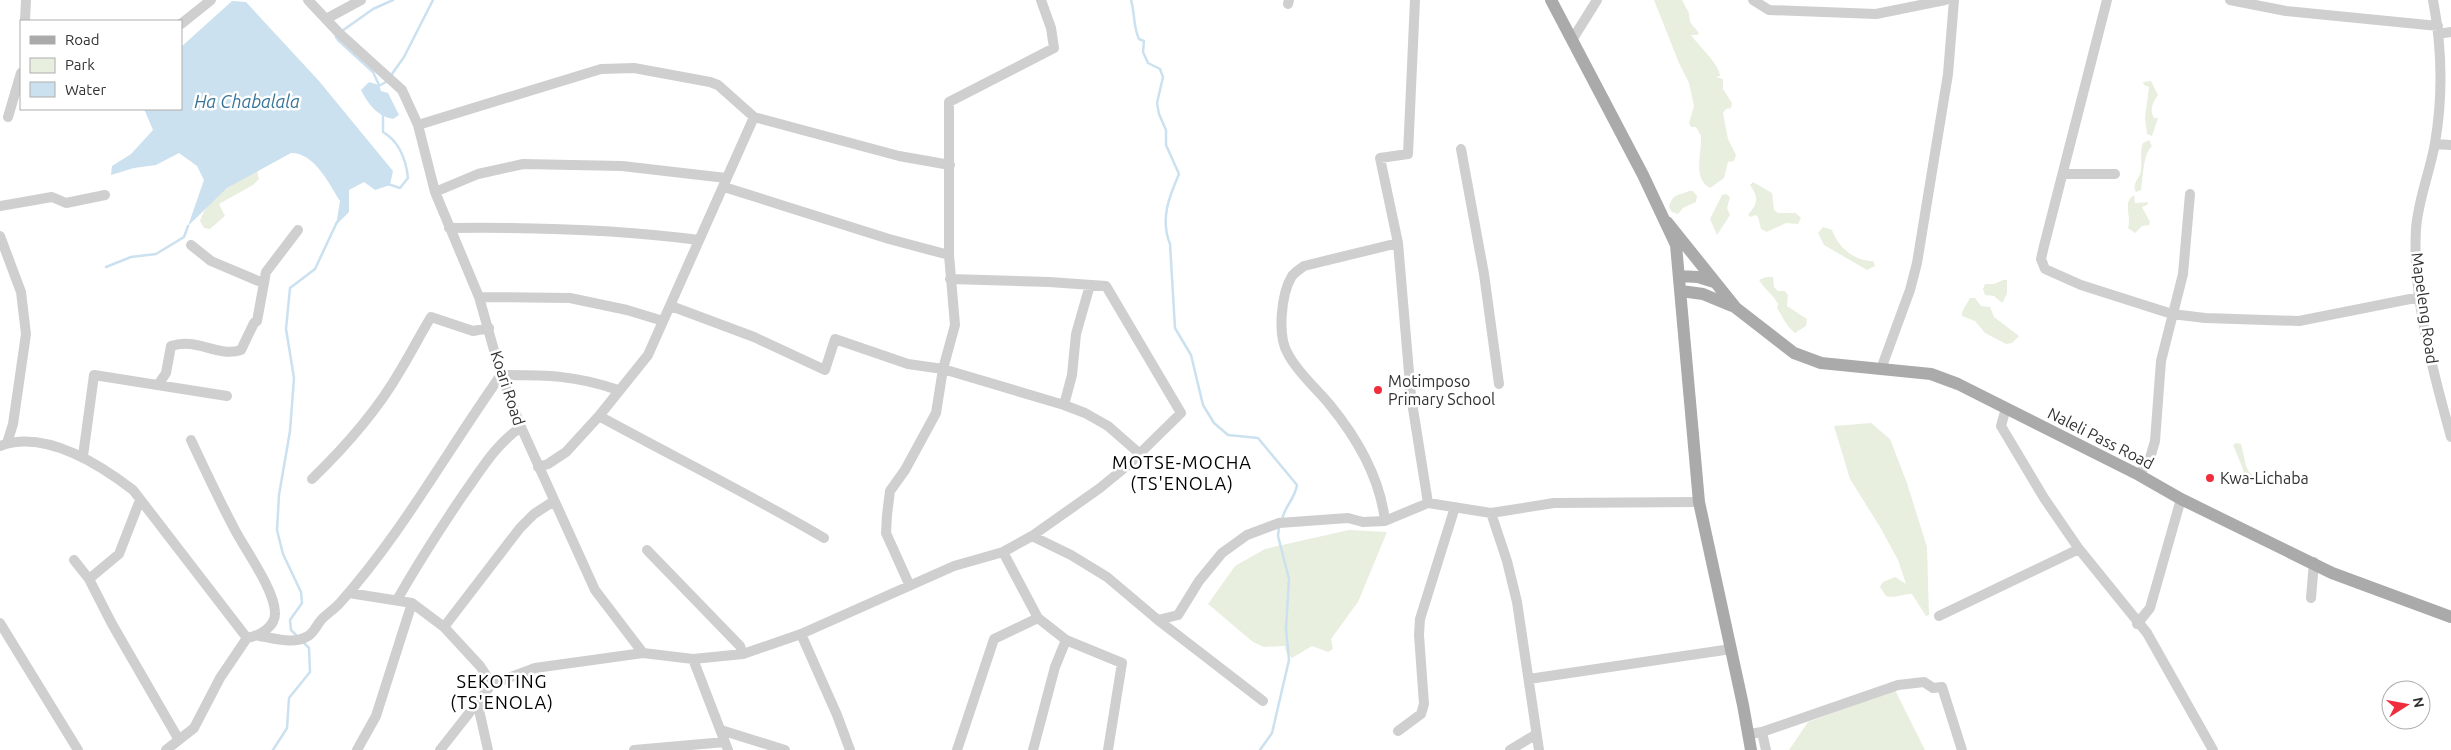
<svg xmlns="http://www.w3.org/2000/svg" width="2451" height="750" font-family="Ubuntu,sans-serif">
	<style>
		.green { fill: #e8efdf }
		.water { fill: #cbe1ef }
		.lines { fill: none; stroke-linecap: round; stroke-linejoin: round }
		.stream { stroke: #cbe1ef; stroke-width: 2.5 }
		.minor { stroke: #cfcfcf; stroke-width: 10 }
		.major { stroke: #aaa; stroke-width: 12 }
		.poi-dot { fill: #ef2d3c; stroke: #fff; stroke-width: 2 }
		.labels { text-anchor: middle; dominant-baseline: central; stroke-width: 5; stroke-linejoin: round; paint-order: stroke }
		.street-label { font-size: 16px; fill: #323232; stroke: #fff }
		.poi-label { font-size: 16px; fill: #323232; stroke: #fff; text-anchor: start }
		.water-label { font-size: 18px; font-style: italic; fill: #39759a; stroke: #fff }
		.neighbourhood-label { font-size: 18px; letter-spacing: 1px; fill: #000; stroke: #fff }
	</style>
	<rect width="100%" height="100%" fill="#fff"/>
	<path class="green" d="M1654 0H1682L1689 13 1690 22 1699 33 1697 35H1691C1698 45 1720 65 1720 76L1716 77 1723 79V89L1732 103 1731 108 1726 109 1723 113 1728 139 1736 155 1734 161 1728 162 1724 178 1710 188C1692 179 1702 153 1701 136L1696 127H1691L1689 123 1694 106 1689 83 1679 63Z
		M2151 81 2158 95C2153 102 2149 110 2154 118H2158L2152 136 2147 134 2145 118 2149 87 2144 85 2143 82Z
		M2149 140 2152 146C2143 154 2143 178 2141 190L2136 192C2132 185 2137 181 2140 174 2143 165 2139 152 2143 143Z
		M257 170 259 179 253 185 219 204 225 216 210 229 204 228 200 221C207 197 237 182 257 170Z
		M1753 182 1772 193 1774 210 1778 213H1796L1801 218 1798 224 1786 223 1767 232 1761 229 1758 217 1755 215 1751 217 1748 215C1758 203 1759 198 1750 185Z
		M1689 191H1693L1697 196 1696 202 1683 208 1678 214 1672 212 1669 207C1673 193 1678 196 1689 191Z
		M1726 194 1730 197 1727 208 1730 215 1717 235 1710 219 1722 195Z
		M2134 195 2135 203 2148 202 2147 205 2142 207 2150 222 2149 225 2142 226 2135 233 2128 228C2132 217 2122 202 2134 195Z
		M1823 227 1832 230C1838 247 1854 261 1873 261L1875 266 1867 270 1824 245 1818 233Z
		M1766 277H1773L1774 287 1778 291H1785L1788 295 1787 306 1807 319 1806 326 1795 333C1788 328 1782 316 1777 308L1778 304C1771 292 1766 291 1759 280Z
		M2003 280H2007V293L2003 302H2001L1994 296 1985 295 1983 289 1985 284H1994Z
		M1970 298H1975L1981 306 1990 307 1994 317 2019 336 2012 343 2006 344 1985 333 1975 321 1962 316V312Z
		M1871 423 1890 439 1907 483 1927 547 1929 615 1926 616 1912 594C1903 593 1896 599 1886 596L1880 587 1883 582 1895 577 1906 584 1898 560 1880 527 1850 479 1834 426Z
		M2236 443 2241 444 2246 466 2249 472 2257 479 2254 483 2248 480 2245 483 2243 469 2233 445Z
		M1349 530 1387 532 1358 602 1331 639 1333 649 1328 652 1312 646 1292 658 1286 652 1285 646 1264 647 1253 642 1208 604 1235 566 1265 549Z
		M1895 690 1925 750H1789L1808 722Z"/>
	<path class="water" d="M232 1 246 2 319 81 393 171 390 185 375 190 364 182 349 190V212L336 225 340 201C329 184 315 153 291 153L227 188 188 226 204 180 197 166 179 153 156 165 134 168 111 175 112 166 131 154 153 130 144 109H181V47Z
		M369 82 379 85 381 91 388 93 399 115 393 119C377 116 368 104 361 90Z"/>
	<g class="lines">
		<path class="stream" d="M1131 0C1135 13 1133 27 1139 39L1144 41 1143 52 1148 63 1160 69 1163 77 1157 103 1159 114 1166 130V145L1179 174C1169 197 1160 219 1170 244L1175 328 1191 355 1203 405 1214 423 1228 435 1258 438 1297 485C1295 499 1284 507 1282 520
			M342 31 373 9 393 0
			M338 35 336 37 338 40 373 72 379 85
			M392 74 404 57 433 0
			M377 87 386 82
			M383 115V132C400 142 406 160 408 178L400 188 388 184
			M106 267 131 257 156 254 184 237 188 226
			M297 636 291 630 290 620 302 603 301 592 283 554 277 530 279 495 290 431 294 378 286 329 290 288 315 269 337 222
			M273 750 287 728 289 698 310 672 309 648 303 642
			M1260 750 1272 733 1289 660 1286 628 1289 579 1278 536 1279 527"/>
		<path class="minor" d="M308 0 339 33 402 90 418 125 435 192 479 297 501 375 521 427 595 590 643 653 693 659 728 750
			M1415 0 1408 154 1380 158 1398 243 1411 396 1428 503
			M1753 0 1769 10 1876 14 1945 0
			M2107 0 2044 246 2041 259 2045 269 2081 285 2172 314 2205 318 2299 321 2420 297
			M2230 0 2286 11 2438 26
			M2433 0C2442 47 2443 96 2435 143 2430 172 2418 200 2416 229 2412 296 2433 372 2451 437
			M1288 4 1289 0
			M326 19 361 0
			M25 21 26 0
			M181 24 211 0
			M2438 34 2451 32
			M1572 40 1597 0
			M8 117 21 73
			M418 125 601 69 634 68 710 82 718 85 754 117 899 156 950 165
			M2435 144 2451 145
			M1461 149 1484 274 1499 384
			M2063 174H2115
			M724 187 889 239 949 255
			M435 192 478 174 523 164 622 166 726 178
			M0 206 52 197 66 203 105 195
			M449 228C533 227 616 229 699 240
			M0 236 21 292 26 334 13 424 7 443
			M191 245 211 261 263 283
			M479 297 570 298 627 310 663 321
			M671 306 754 337 825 370 835 339 908 364 943 369 1064 405 1085 413 1108 426 1140 454
			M1881 369 1910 290 1917 263 1948 74 1954 0
			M158 385 166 373 171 346C197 337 218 358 241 350L254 323 257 321 266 272 298 230
			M1064 405 1072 375 1076 334 1090 285
			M2006 408 2001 426 2044 498 2079 549 2147 633 2213 750
			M599 416C674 457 751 495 824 538
			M0 446C45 429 99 464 133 490L247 638
			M83 456 94 375 227 396
			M538 467 548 464 566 452 599 416 648 355 754 117
			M2139 475 2150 458 2155 441 2161 361 2183 274 2190 194
			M312 479C345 447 377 411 400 371 411 353 420 335 431 317L473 331 489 328
			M140 500 119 554 89 579 112 624 179 740
			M1491 513 1507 561 1517 602 1539 750
			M1385 521C1380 478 1357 438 1330 405 1316 388 1298 373 1288 354 1277 336 1281 294 1292 276 1295 272 1300 269 1304 266L1398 243
			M1032 536 1071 555 1107 577 1158 620 1263 701
			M647 550 740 646 743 654
			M1003 552 1038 618 1066 640 1122 663 1108 750
			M74 560 89 579
			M909 584 886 533 887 515 890 491 905 470 936 413 943 369 955 325 949 255V102L1054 48 1051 28 1041 0
			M349 593 412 603
			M2311 598 2314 562
			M397 600C418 563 440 529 463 495 481 470 495 445 521 427
			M1939 616 2079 549
			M1158 620 1178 615 1199 581 1222 553 1247 535 1279 523 1348 518 1363 522 1385 521 1428 503 1491 513 1554 503 1699 502
			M0 623 78 750
			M2137 624 2150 608 2181 499
			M801 634 837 715 850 750
			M259 636C274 638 294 645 308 636 314 633 317 624 322 619 327 614 334 609 339 604 401 535 447 451 501 375 546 375 575 375 618 390
			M693 659 743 654 801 634 954 566 1003 552 1032 536 1100 488 1128 465 1181 413 1106 286 1049 282 950 279
			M1529 679 1731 649
			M492 684 480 666 444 627 520 528 534 514 554 501
			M477 701 488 750
			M721 730 785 750
			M1398 731 1421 714 1424 704 1419 635 1420 619 1455 507
			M1762 732 1766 750
			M1749 734 1762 732 1898 685 1924 682 1933 688 1942 687 1962 750
			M166 750 194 728 220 678 247 638C259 636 276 627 275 612 274 589 246 551 235 530 219 500 205 470 191 440
			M357 750 376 716 412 603 444 627
			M440 750 492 684 535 668 643 653
			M634 750 725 742
			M957 750 994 639 1038 618
			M1033 750 1055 667 1066 640
			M1510 750 1535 735"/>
		<path class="major" d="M1551 0 1643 175 1676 245 1699 502 1743 705 1751 750
			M1667 222 1736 308 1794 353 1821 363 1931 374 1958 384 2139 475 2181 499 2332 573 2451 617
			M1679 276 1698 277 1714 282
			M1681 291 1703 294 1732 306"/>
	</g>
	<g class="poi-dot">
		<circle cx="1378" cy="390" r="5"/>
		<circle cx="2210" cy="478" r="5"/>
	</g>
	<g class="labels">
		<g class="street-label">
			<text transform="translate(2425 308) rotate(82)">Mapeleng Road</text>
			<text transform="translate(508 388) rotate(72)">Koari Road</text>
			<text transform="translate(2101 438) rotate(27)">Naleli Pass Road</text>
		</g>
		<g class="poi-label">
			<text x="1388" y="381">Motimposo<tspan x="1388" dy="18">Primary School</tspan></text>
			<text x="2220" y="478">Kwa-Lichaba</text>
		</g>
		<g class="water-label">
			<text x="247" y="101">Ha Chabalala</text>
		</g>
		<g class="neighbourhood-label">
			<text x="1182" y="462">MOTSE-MOCHA<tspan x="1182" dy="21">(TS'ENOLA)</tspan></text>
			<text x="502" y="681">SEKOTING<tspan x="502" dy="21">(TS'ENOLA)</tspan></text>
		</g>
	</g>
	<rect x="20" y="20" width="162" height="90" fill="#ffffff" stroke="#adadad"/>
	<rect x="30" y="36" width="25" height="8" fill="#aaaaaa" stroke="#adadad"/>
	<text x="65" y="45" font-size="15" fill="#323232">Road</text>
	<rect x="30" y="58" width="25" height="15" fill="#e8efdf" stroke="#adadad"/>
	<text x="65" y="70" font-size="15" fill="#323232">Park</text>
	<rect x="30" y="82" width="25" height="15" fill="#cbe1ef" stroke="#adadad"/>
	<text x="65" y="95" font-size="15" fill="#323232">Water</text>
	<g transform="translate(2406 705) rotate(79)"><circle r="24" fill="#ffffff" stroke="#adadad"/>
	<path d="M0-4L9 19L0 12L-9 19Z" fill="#ef2d3c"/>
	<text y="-8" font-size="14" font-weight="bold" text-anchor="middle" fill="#323232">N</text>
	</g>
</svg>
